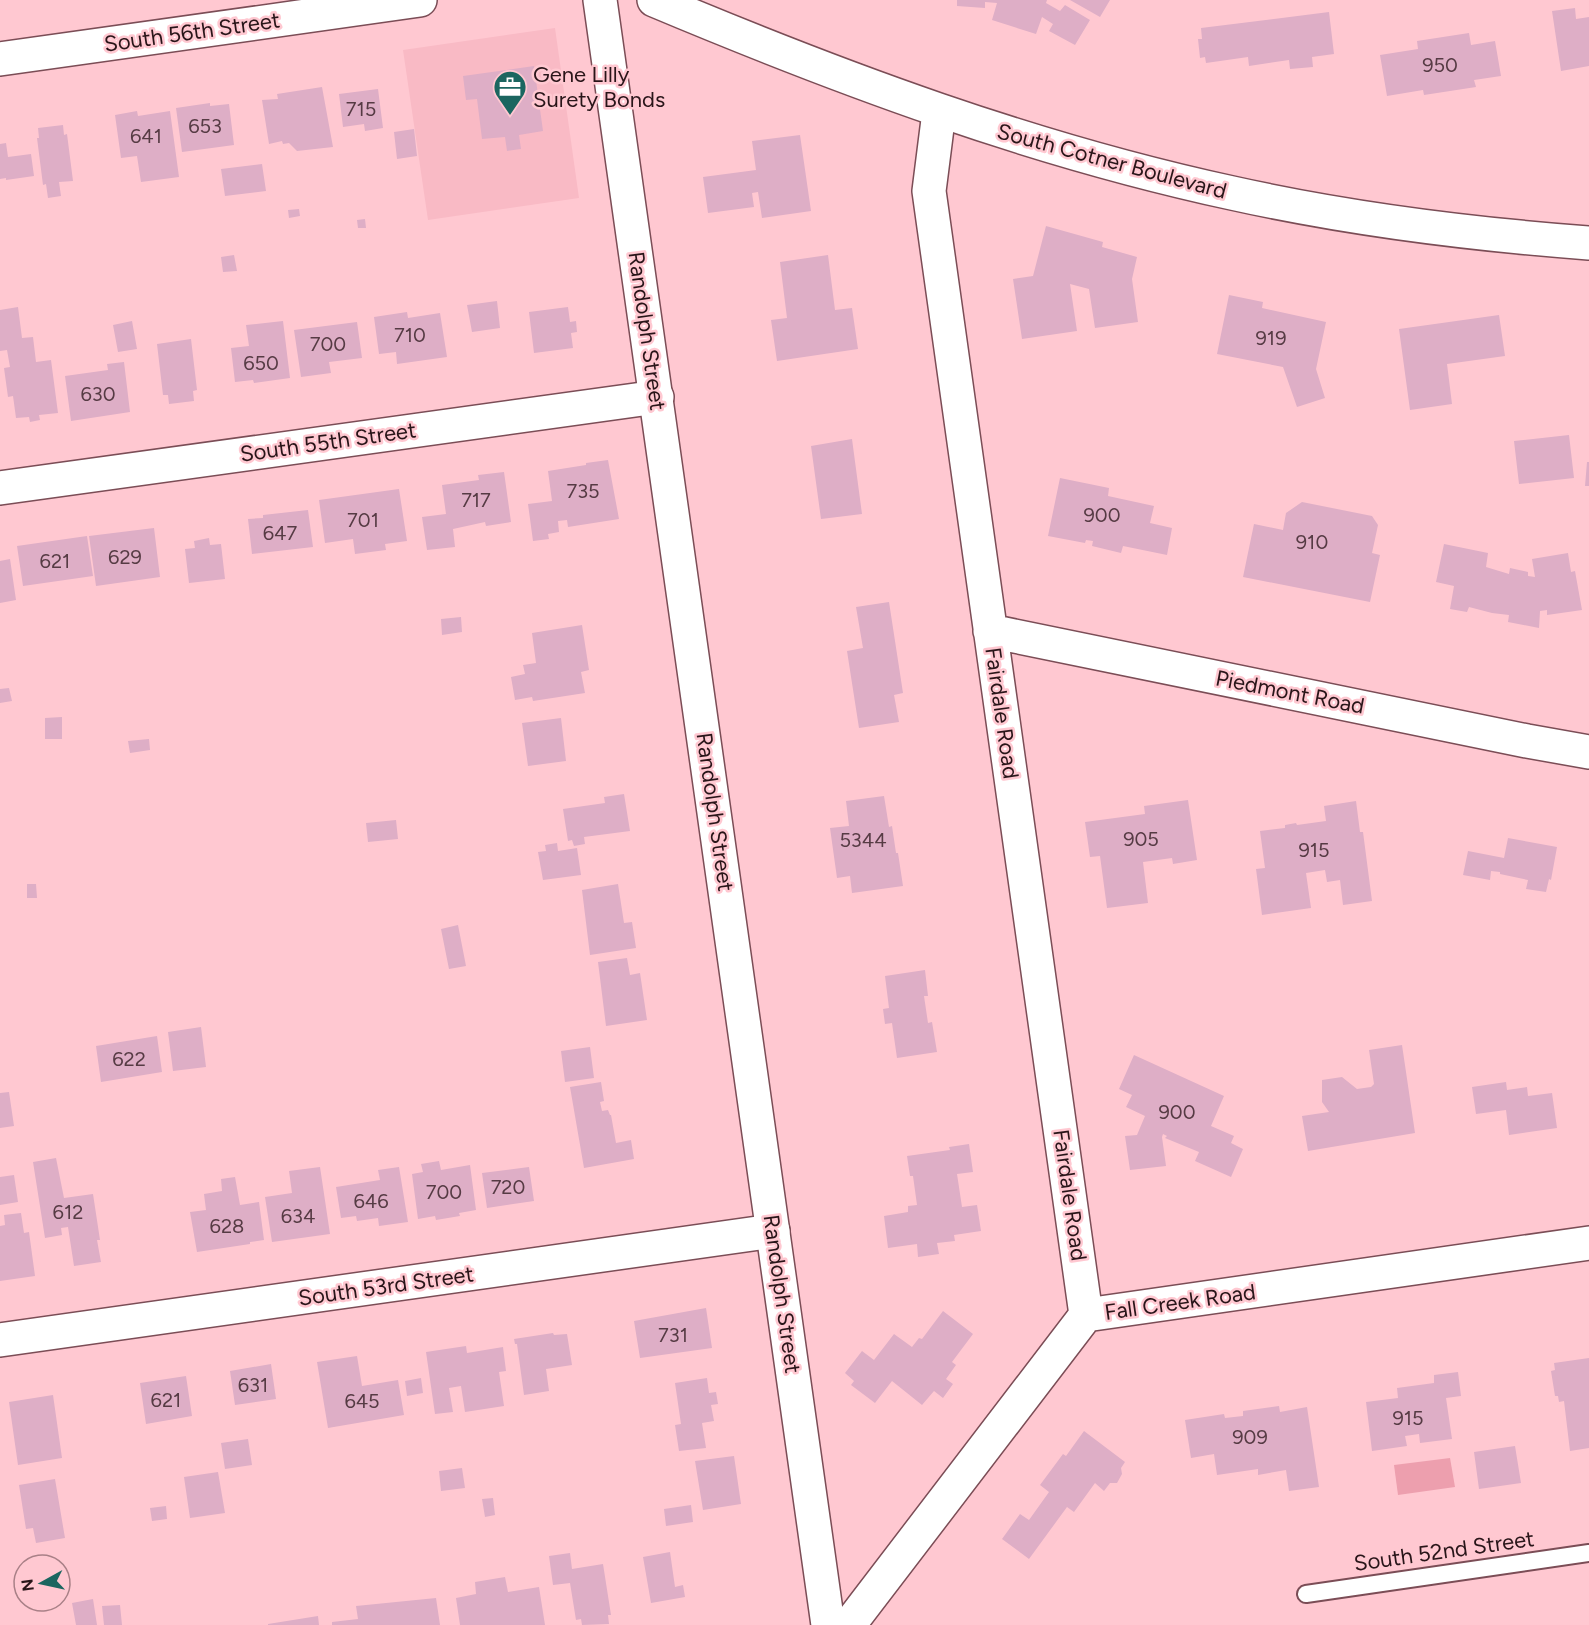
<svg xmlns="http://www.w3.org/2000/svg" width="1589" height="1625" font-family="Figtree,sans-serif">
	<style>
		.built { fill: #f9bac5 }
		.water { fill: #ed9fae }
		.building { fill: #deaec6 }
		.lines { fill: none; stroke-linecap: round; stroke-linejoin: round }
		.lane-casing { stroke: #7b4d56; stroke-width: 20 }
		.street-casing { stroke: #7b4d56; stroke-width: 36 }
		.secondary-casing { stroke: #7b4d56; stroke-width: 36 }
		.lane { stroke: #fff; stroke-width: 16 }
		.street { stroke: #fff; stroke-width: 33 }
		.secondary { stroke: #fff; stroke-width: 33 }
		.labels { text-anchor: middle; dominant-baseline: central; stroke-width: 5; stroke-linejoin: round; paint-order: stroke }
		.number-label { font-size: 20px; fill: #563b44 }
		.street-label { font-size: 22px; fill: #291519; stroke: #ffc8d1 }
		.poi-label { font-size: 22px; fill: #291519; stroke: #ffc8d1; text-anchor: start }
	</style>
	<rect width="100%" height="100%" fill="#ffc8d1"/>
	<path class="built" d="M555 28 579 198 428 220 403 50Z"/>
	<path class="water" d="M1450 1458 1455 1487 1398 1495 1394 1465Z"/>
	<path class="building" d="M957 0H1047L1046 3 1060 11 1065 5 1090 20 1075 45 1049 31 1053 24 1042 17 1036 34 992 20 997 3 985 2V8L957 6Z
		M1070 0H1110L1100 17Z
		M1575 8 1576 19 1589 17V66L1561 71 1552 11Z
		M1329 12 1334 54 1312 57 1313 67 1290 69 1289 60 1249 66 1248 57 1206 63 1205 57 1200 58 1198 39H1202L1201 28Z
		M1469 33 1471 45 1495 41 1501 76 1474 80 1476 87 1424 95 1423 90 1387 96 1380 55 1418 49 1417 41Z
		M534 66 543 131 519 135 521 149 507 151 505 137 482 139 477 99 466 100 463 76Z
		M322 87 333 147 297 151 289 143 283 144 282 141 269 144 262 100 278 99 277 94Z
		M378 89 383 128 365 131 364 124 343 127 339 94Z
		M210 103V106L229 104 234 145 182 152 176 108Z
		M137 111 138 116 170 111 179 177 141 182 137 156 121 158 115 115Z
		M63 125 64 135 67 134 73 181 59 182 61 196 48 198 46 184 43 185 37 138H39L38 128Z
		M414 129 417 156 397 159 394 132Z
		M800 135 811 211 762 218 758 192 752 193 754 207 708 213 703 177 756 170 752 141Z
		M6 143 8 157 31 154 34 176 6 180V178L0 179V144Z
		M262 164 266 191 225 196 221 169Z
		M299 209 300 216 289 218 288 210Z
		M365 219 366 228H358L357 220Z
		M1046 226 1103 242 1102 247 1137 257 1132 279 1138 322 1095 328 1089 289 1070 284 1077 331 1022 339 1013 279 1033 276Z
		M234 255 237 271 223 272 221 257Z
		M828 255 835 310 852 308 858 349 777 361 771 320 787 318 780 262Z
		M1229 295 1263 302 1262 308 1326 322 1316 369 1325 398 1297 407 1283 367 1217 354Z
		M497 301 500 328 472 332 467 305Z
		M18 307 22 338 33 337 36 362 51 360 58 413 39 415 40 420 30 422 29 417 16 418 13 396 8 397 4 368 10 367 7 350 0 351V310Z
		M568 307 570 322 576 321 577 332 571 333 573 348 534 353 529 312Z
		M407 312 408 318 440 313 447 357 397 364 396 352 379 354 374 317Z
		M1499 315 1505 356 1447 364 1452 404 1410 410 1399 329Z
		M132 321 137 349 118 352 113 325Z
		M283 321 290 378 254 383 253 380 235 382 231 348 249 346 246 325Z
		M357 322 362 358 329 362 331 373 301 377 294 330Z
		M191 339 197 390 193 391 194 401 169 404 168 395H163L157 344Z
		M124 362 130 412 71 421 65 376 108 370 107 364Z
		M1569 435 1574 478 1519 484 1514 441Z
		M852 439 862 514 821 519 811 446Z
		M608 460 619 519 568 527 567 520 558 521 559 532 548 534 549 539 533 541 528 504 552 501 548 471 586 465V463Z
		M1587 462H1589V486H1585Z
		M504 472 511 522 486 526 485 522 453 529 455 547 427 550 422 517 446 514 442 485 479 480 478 475Z
		M1060 478 1109 488 1108 496 1154 506 1150 523 1172 528 1167 555 1123 546 1121 553 1092 546 1093 541 1086 540 1085 543 1048 536Z
		M399 489 407 541 385 544 386 550 355 554 353 539 325 543 319 500Z
		M1302 502 1372 516 1378 525 1372 553 1380 555 1370 602 1243 577 1254 524 1283 530 1286 513Z
		M308 510 313 547 252 554 248 519 263 518V515Z
		M154 528 160 577 96 586 89 536Z
		M87 536 93 576 23 586 17 546Z
		M209 538 210 545 221 544 225 579 189 583 185 549 195 548 194 541Z
		M1444 544 1488 553 1486 567 1509 574 1510 568 1528 572V576L1535 577 1532 559 1568 553 1571 572 1575 571 1582 610 1547 615V610L1540 611 1539 628 1508 622 1509 615 1492 613 1469 607 1467 612 1450 609 1454 586 1436 582Z
		M10 559 16 600 0 603V561Z
		M889 602 903 693 894 695 899 722 859 728 847 651 863 648 856 607Z
		M461 617 462 632 442 635 441 619Z
		M582 625 589 670 581 672 585 693 533 701 532 697 515 700 511 677 525 674 523 665 536 663 532 633Z
		M9 688 12 701 0 703V689Z
		M62 717V739H45V718Z
		M561 718 566 761 528 766 522 723Z
		M149 739 150 750 130 753 128 741Z
		M624 794 630 831 584 837 585 844 574 846 572 840 568 841 563 809 605 803 604 797Z
		M884 796 889 827 892 826 896 853H898L903 886 852 893 850 876 837 878 830 828 849 826 846 801Z
		M1188 800 1197 860 1173 864 1172 858 1143 862 1148 903 1107 908 1100 856 1090 857 1085 822 1145 814 1144 806Z
		M1356 801 1360 832H1363L1372 901 1343 905 1340 880 1327 882 1325 870 1306 873 1311 908 1262 915 1256 869 1265 868 1260 831 1285 828V825L1296 823 1297 825 1326 821 1324 806Z
		M396 820 398 839 368 842 366 823Z
		M1508 838 1557 847 1551 880 1549 879 1546 892 1526 889 1528 880 1500 874V872L1491 871 1490 880 1463 875 1468 851 1504 858Z
		M557 843 558 851 577 848 581 875 543 880 538 852 546 851 545 845Z
		M27 884H36L37 898H27Z
		M618 884 624 923 632 922 636 948 590 955 582 890Z
		M458 925 466 966 449 969 441 929Z
		M627 958 630 975 640 973 647 1020 606 1026 598 962Z
		M925 970 928 996H924L928 1023 932 1022 937 1052 897 1058 892 1023 885 1024 883 1009 889 1008 885 976Z
		M201 1027 206 1067 173 1071 168 1032Z
		M157 1036 162 1072 101 1082 96 1046Z
		M1402 1045 1415 1133 1308 1151 1302 1116 1329 1112 1322 1102V1080L1342 1077 1357 1089 1371 1087 1374 1084 1369 1050Z
		M590 1047 594 1078 565 1082 561 1051Z
		M1134 1055 1224 1096 1211 1126 1234 1136 1231 1143 1243 1149 1231 1177 1195 1161 1199 1152 1165 1138 1167 1136 1163 1134 1162 1137 1166 1166 1130 1170 1125 1136 1137 1135 1145 1116 1126 1107 1132 1095 1119 1089Z
		M601 1082 604 1101 600 1102 602 1111 608 1110 610 1115H611L616 1143 631 1140 634 1159 584 1168 570 1087Z
		M1506 1082 1507 1090 1527 1087 1528 1096 1552 1093 1557 1128 1509 1135 1506 1110 1476 1114 1472 1087Z
		M9 1092 14 1126 0 1128V1093Z
		M969 1144 973 1172 957 1174 962 1207 977 1205 981 1231 954 1235 955 1241 937 1243 939 1254 918 1257 917 1244 888 1248 884 1216 908 1212V1206L917 1205 913 1176H910L907 1156 950 1150 949 1147Z
		M56 1158 64 1198 93 1194 100 1240H97L101 1262 74 1266 68 1227 61 1228 62 1235 45 1238 33 1162Z
		M439 1161 441 1170 470 1165 476 1210 459 1213 460 1216 436 1220 435 1216 418 1219 412 1174 423 1172 421 1164Z
		M320 1167 330 1234 272 1242 265 1197 292 1193 289 1171Z
		M399 1167 408 1222 379 1226 378 1218 357 1221 356 1216 341 1218 336 1187 380 1180 378 1170Z
		M529 1167 534 1201 487 1208 482 1173Z
		M14 1175 18 1202 0 1205V1177Z
		M235 1177 240 1205 259 1202 264 1240 250 1242V1244L197 1252 190 1212 206 1210 204 1194 222 1191 221 1179Z
		M21 1213 24 1233 29 1232 35 1276 0 1281V1226L5 1225 4 1215Z
		M706 1308 712 1348 640 1358 634 1321Z
		M943 1311 973 1334 952 1362 956 1365 946 1379 953 1384 943 1398 934 1391 922 1405 892 1381 875 1403 851 1385 854 1381 845 1373 862 1351 874 1360 894 1334 912 1347 919 1338 922 1339Z
		M553 1333 554 1335 567 1334 572 1365 546 1369 549 1391 524 1395 517 1344H515L514 1339Z
		M466 1346 467 1353 503 1347 506 1371 499 1372 504 1406 465 1412 461 1386 449 1388 453 1412 435 1414 426 1352Z
		M357 1356 362 1386 398 1380 404 1415 328 1428 317 1362Z
		M1589 1358V1448L1570 1451 1564 1401 1559 1402 1558 1396H1555L1551 1371 1555 1370 1554 1363Z
		M271 1364 276 1399 235 1405 230 1371Z
		M1458 1372 1461 1396 1446 1398 1452 1439 1420 1443 1419 1434 1405 1436 1407 1446 1372 1451 1366 1402 1398 1398 1397 1388 1434 1383V1375Z
		M186 1376 192 1416 146 1424 140 1383Z
		M421 1378 423 1393 407 1396 405 1381Z
		M707 1378 709 1393 716 1392 718 1404 711 1405 714 1421 702 1423 706 1448 679 1451 675 1425 681 1424 675 1383Z
		M53 1395 62 1458 18 1465 9 1402Z
		M1279 1406 1280 1412 1307 1407 1319 1487 1289 1491 1286 1470 1258 1475V1469L1217 1475 1214 1454 1191 1458 1185 1420 1224 1414 1225 1418 1243 1416V1411Z
		M1084 1431 1125 1462 1121 1468 1122 1474 1117 1483H1110L1104 1491 1095 1483 1074 1512 1067 1507 1029 1559 1002 1539 1020 1514 1029 1520 1049 1492 1040 1485 1063 1454 1066 1456Z
		M248 1439 252 1465 225 1469 221 1443Z
		M1515 1446 1521 1483 1479 1489 1474 1452Z
		M734 1456 741 1504 703 1510 695 1461Z
		M462 1468 465 1488 441 1491 439 1471Z
		M218 1472 225 1513 190 1518 184 1477Z
		M55 1479 65 1538 36 1543 33 1528 26 1529 19 1485Z
		M493 1498 495 1515 485 1517 482 1499Z
		M691 1505 693 1522 666 1526 664 1509Z
		M166 1506 167 1519 152 1521 150 1508Z
		M670 1552 675 1587 683 1585 685 1597 651 1603 643 1557Z
		M570 1553 572 1569 603 1564 611 1615H608L609 1624 582 1625 581 1619 576 1620 570 1583 553 1585 549 1556Z
		M505 1577 508 1592 539 1587 545 1625H460L456 1598 476 1594 475 1582Z
		M436 1598 440 1625H332V1622L358 1619 356 1606Z
		M93 1599 97 1625H76L72 1603Z
		M120 1605 122 1625H104L102 1606Z
		M318 1616 319 1625H268V1624Z"/>
	<g class="lines">
		<defs>
			<path id="lane" d="M1306 1594 1589 1553"/>
			<path id="street" d="M939 112 929 191 1086 1315
				M0 488 657 397
				M990 631 1527 741 1589 752
				M0 1340 773 1231
				M849 1625 1086 1315 1589 1243"/>
			<path id="secondary" d="M600 0 828 1625
				M654 0C842 79 1033 150 1232 193 1349 219 1469 234 1589 243
				M0 59 420 0"/>
		</defs>
		<use href="#lane" class="lane-casing"/>
		<use href="#street" class="street-casing"/>
		<use href="#secondary" class="secondary-casing"/>
		<use href="#lane" class="lane"/>
		<use href="#street" class="street"/>
		<use href="#secondary" class="secondary"/>
	</g>
	<defs>
		<symbol id="office-pin" viewBox="-11 -11 22 30"><path d="M0 17L-7.5 6A9.5 9.5 0 1 1 7.5 6Z" fill="#1b6660" stroke="#ffc8d1"/><path d="M-6-3h4V-5.5h4V-3h4V5H-6ZM-1-4.5V-3h2v-1.5ZM-6 0V1H6V0Z" fill="#fff"/></symbol>
	</defs>
	<g fill-rule="evenodd">
		<use href="#office-pin" x="491" y="68" width="38" height="52"/>
	</g>
	<g class="labels">
		<g class="number-label">
			<text x="1440" y="65">950</text>
			<text x="361" y="109">715</text>
			<text x="205" y="126">653</text>
			<text x="146" y="136">641</text>
			<text x="410" y="335">710</text>
			<text x="1271" y="338">919</text>
			<text x="328" y="344">700</text>
			<text x="261" y="363">650</text>
			<text x="98" y="394">630</text>
			<text x="583" y="491">735</text>
			<text x="476" y="500">717</text>
			<text x="1102" y="515">900</text>
			<text x="363" y="520">701</text>
			<text x="280" y="533">647</text>
			<text x="1312" y="542">910</text>
			<text x="125" y="557">629</text>
			<text x="55" y="561">621</text>
			<text x="1141" y="839">905</text>
			<text x="863" y="840">5344</text>
			<text x="1314" y="850">915</text>
			<text x="129" y="1059">622</text>
			<text x="1177" y="1112">900</text>
			<text x="508" y="1187">720</text>
			<text x="444" y="1192">700</text>
			<text x="371" y="1201">646</text>
			<text x="68" y="1212">612</text>
			<text x="298" y="1216">634</text>
			<text x="227" y="1226">628</text>
			<text x="673" y="1335">731</text>
			<text x="253" y="1385">631</text>
			<text x="166" y="1400">621</text>
			<text x="362" y="1401">645</text>
			<text x="1408" y="1418">915</text>
			<text x="1250" y="1437">909</text>
		</g>
		<g class="street-label">
			<text transform="translate(192 32) rotate(-8)">South 56th Street</text>
			<text transform="translate(1112 161) rotate(15)">South Cotner Boulevard</text>
			<text transform="translate(647 331) rotate(82)">Randolph Street</text>
			<text transform="translate(328 442) rotate(-8)">South 55th Street</text>
			<text transform="translate(1290 692) rotate(11)">Piedmont Road</text>
			<text transform="translate(1002 713) rotate(82)">Fairdale Road</text>
			<text transform="translate(715 812) rotate(82)">Randolph Street</text>
			<text transform="translate(1070 1195) rotate(82)">Fairdale Road</text>
			<text transform="translate(386 1286) rotate(-8)">South 53rd Street</text>
			<text transform="translate(782 1294) rotate(82)">Randolph Street</text>
			<text transform="translate(1180 1302) rotate(-8)">Fall Creek Road</text>
			<text transform="translate(1444 1551) rotate(-8)">South 52nd Street</text>
		</g>
		<g class="poi-label">
			<text x="533" y="74">Gene Lilly<tspan x="533" dy="25">Surety Bonds</tspan></text>
		</g>
	</g>
	<g transform="translate(42 1583) rotate(262)"><circle r="28" fill="#ffc8d1" stroke="#a98087" stroke-width="1.5"/>
	<path d="M0-4.5L10 22L0 15L-10 22Z" fill="#1b6660"/>
	<text y="-9" font-size="16" font-weight="bold" text-anchor="middle" fill="#291519">N</text>
	</g>
</svg>
